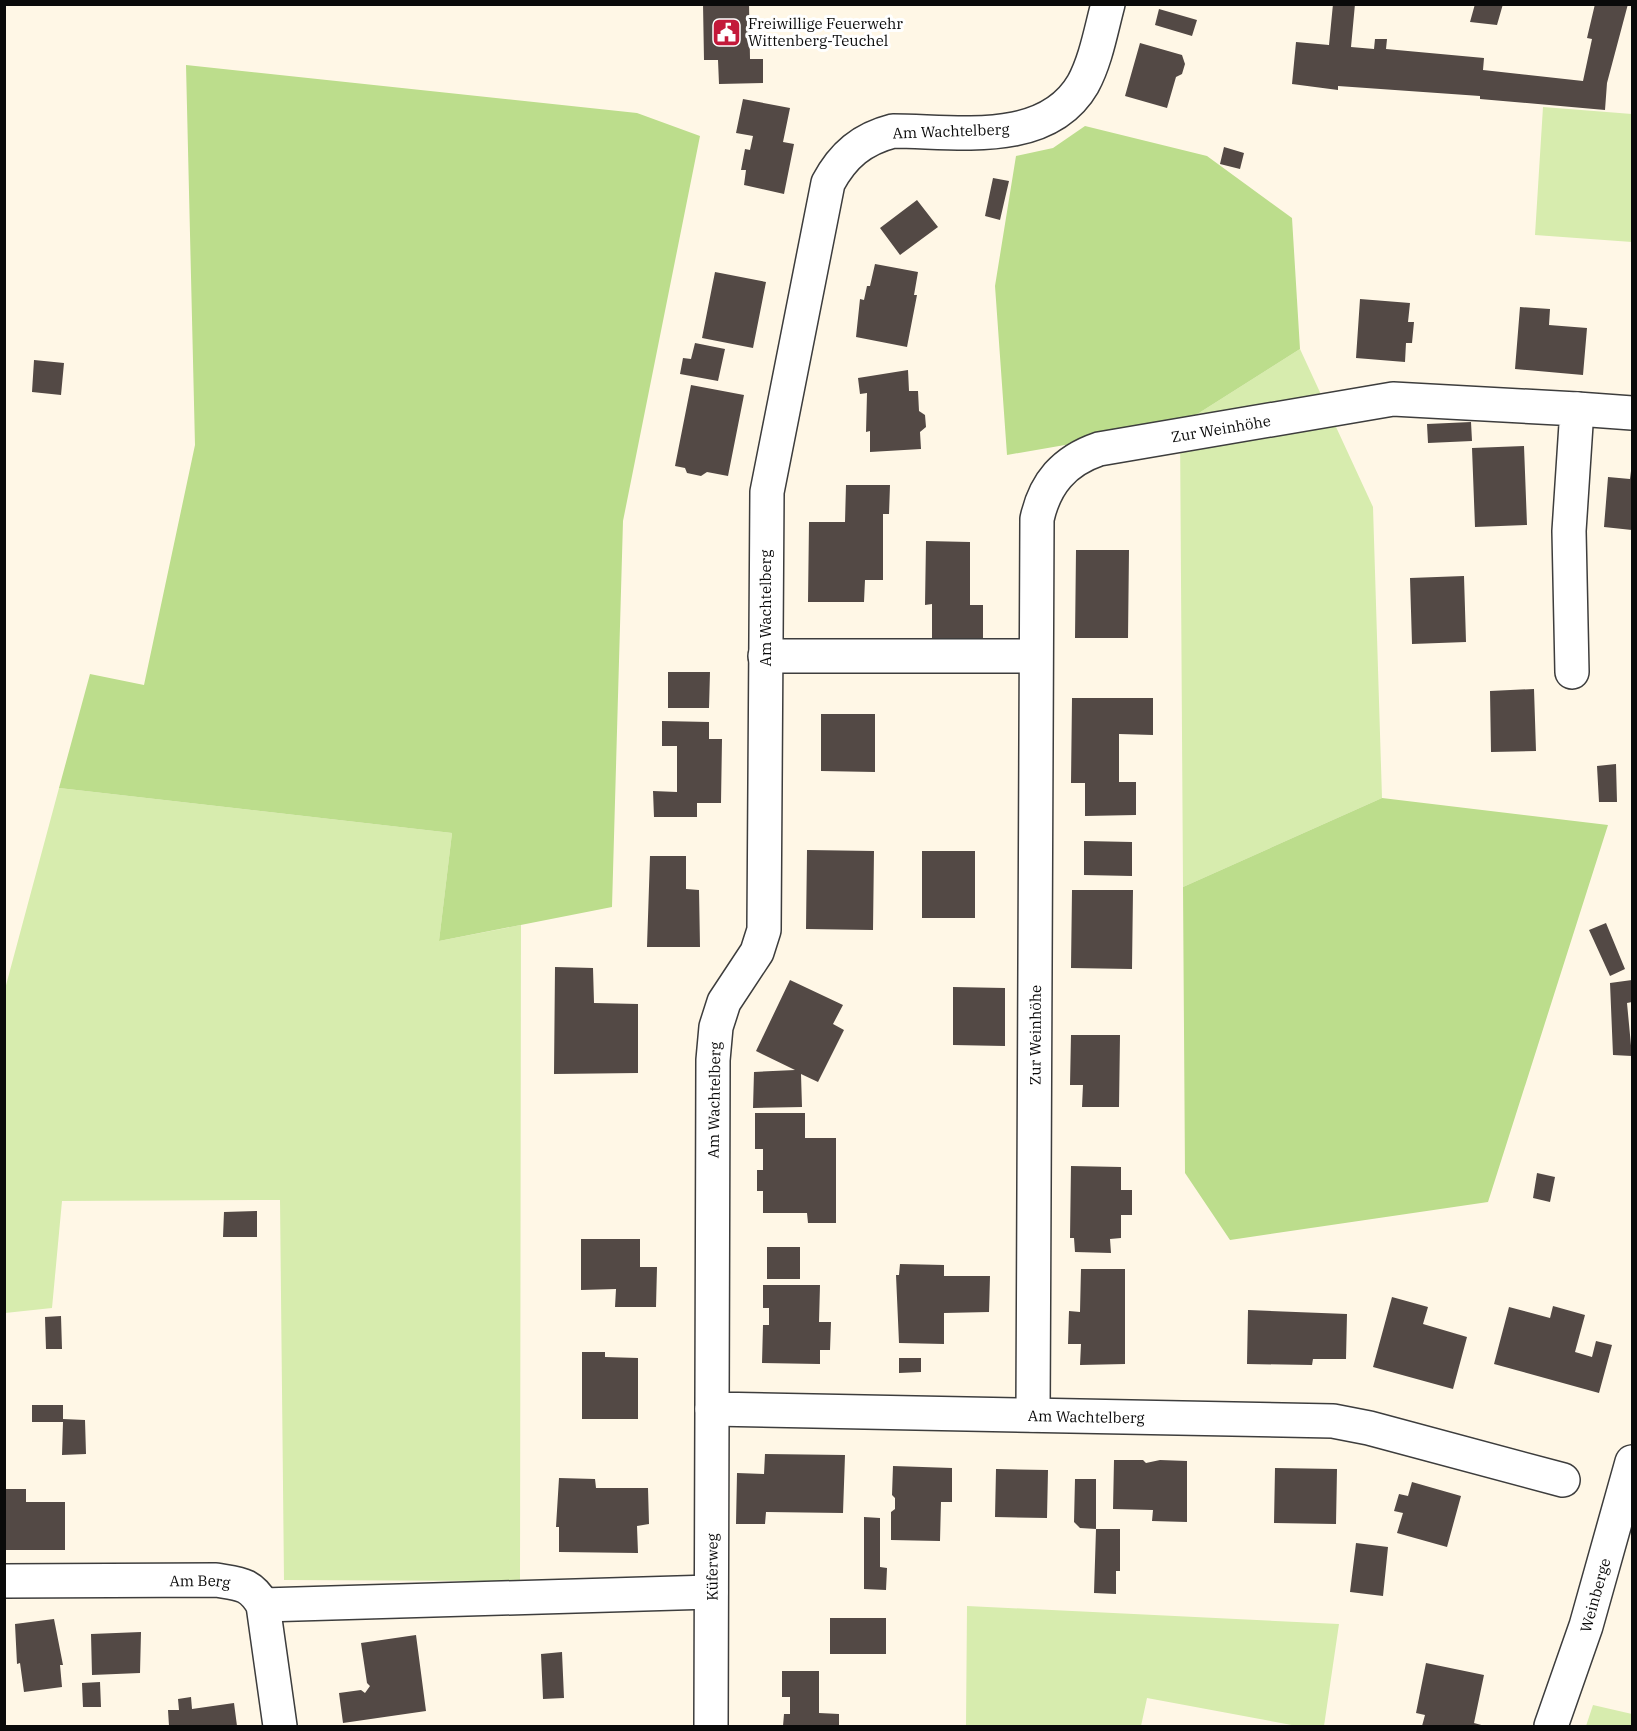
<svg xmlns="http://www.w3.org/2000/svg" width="1637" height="1731" font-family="'IBM Plex Serif',serif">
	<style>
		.green { fill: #d7ecae }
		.forest { fill: #bcdd8c }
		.building { fill: #534945 }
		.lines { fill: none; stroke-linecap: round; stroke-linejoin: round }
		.minor-casing { stroke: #3d3d3d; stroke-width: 36 }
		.minor { stroke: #fff; stroke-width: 33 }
		.labels { text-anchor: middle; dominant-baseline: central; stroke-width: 6; stroke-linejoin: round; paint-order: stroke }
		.poi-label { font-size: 15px; fill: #0a0a0a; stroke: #fff; text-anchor: start }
		.street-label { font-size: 15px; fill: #0a0a0a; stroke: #fff }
	</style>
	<rect width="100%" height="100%" fill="#fff7e6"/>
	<path class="green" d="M1543 107 1632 114V242L1535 235Z
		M1300 349 1373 507 1382 798 1183 887 1180 425Z
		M59 788 452 833 439 941 521 925 520 1581 284 1580 280 1200 62 1201 52 1308 5 1313V989Z
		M967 1606 1339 1624 1324 1726H1297L1147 1698 1141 1726H966Z
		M1593 1705 1632 1714V1726H1586Z"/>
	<path class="forest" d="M186 65 637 113 700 136 623 521 612 907 439 941 452 833 59 788 90 674 144 685 195 445Z
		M1085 126 1207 156 1292 218 1300 349 1180 425 1007 455 995 286 1016 156 1053 148Z
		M1382 798 1608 825 1488 1202 1230 1240 1185 1173 1183 887Z"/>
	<path class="building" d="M703 4H749L750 59H763V83L719 84 718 60H704Z
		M1333 4H1355L1351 47 1374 49 1375 39H1387L1386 49 1484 58 1483 70 1583 81 1592 39 1587 38 1595 4H1628L1607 83 1605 110 1480 99V96L1338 86V90L1292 84 1296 42 1329 45Z
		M1475 4H1503L1497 25 1470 22Z
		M1159 9 1197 20 1192 36 1155 25Z
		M1140 43 1182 55 1185 64 1182 74 1176 77 1167 108 1125 96Z
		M743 99 790 108 783 142 794 144 784 194 744 185 746 170H741L745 149 750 150 753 136 736 133Z
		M1224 147 1244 153 1240 169 1220 164Z
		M993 178 1009 181 1000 220 985 216Z
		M917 200 938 227 900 255 880 228Z
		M875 264 918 272 914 295H917L907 347 856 337 860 299 864 300 867 286H870Z
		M715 272 766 282 753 348 702 338Z
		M1360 299 1410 303 1408 322H1414L1412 343H1406L1405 362 1356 358Z
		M1520 307 1550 309 1549 325 1587 328 1583 375 1515 369Z
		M695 343 725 349 718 381 680 374 683 358 691 359Z
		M34 360 64 363 61 395 32 392Z
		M908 370 909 391H918L919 411 925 415 926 427 920 432 921 449 870 452V431L866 432 867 393 860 394 858 378Z
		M691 385 744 395 728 476 707 472 701 476 687 473 685 468 675 466Z
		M1471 422 1472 441 1428 443 1427 424Z
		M1524 446 1527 525 1475 527 1472 448Z
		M1631 471 1632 530 1604 527 1608 477 1630 479Z
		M846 485H890L889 514H883V580H865L864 602H808L809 522H845Z
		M926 541 970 542V605H983V642H932V604L925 605Z
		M1076 550H1129L1128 638H1075Z
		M1464 576 1466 642 1412 644 1410 578Z
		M668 672H710L709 708H668Z
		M1534 689 1536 751 1491 752 1490 691Z
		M1072 698H1153V735L1119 734V782H1136V815L1085 816V783H1071Z
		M821 714H875V772L821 771Z
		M662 721 709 722V739H722L721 803H697V817H654L653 791 677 792V746H662Z
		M1616 764 1617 802H1599L1597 766Z
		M1084 841 1132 842V876L1084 875Z
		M807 850 874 851 873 930 806 929Z
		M922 851H975V918H922Z
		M650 856H686V889L699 890 700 947H647Z
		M1072 890H1133L1132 969 1071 968Z
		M1606 923 1625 969 1610 976 1589 930Z
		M555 967 593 968 594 1003 638 1004V1073L554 1074Z
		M790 980 843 1005 833 1024 844 1030 818 1082 801 1074 802 1107 753 1108 754 1072 795 1070 756 1051Z
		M1632 980V1002L1627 1003 1632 1056 1613 1055 1610 983Z
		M953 987 1005 988V1046L953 1045Z
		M1071 1035H1120L1119 1107H1082L1083 1085H1070Z
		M755 1113H805V1138H836V1223H808L807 1213H763V1191H757V1170H763V1149H755Z
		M1071 1166 1121 1167V1190H1132V1215H1121V1238L1110 1239 1111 1253 1075 1252 1074 1238H1070Z
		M1537 1173 1555 1177 1550 1202 1533 1198Z
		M257 1211V1237H223L224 1212Z
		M581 1239H640V1267H657L656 1307H615L616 1289 581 1290Z
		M767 1247H800V1279H767Z
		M900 1264 944 1265V1276H990L989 1312 944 1313V1344L899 1343 896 1275H899Z
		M1081 1269H1125V1364L1080 1365 1081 1344H1068L1069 1311 1080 1312Z
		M763 1285H820L819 1322H831L830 1350H820V1364L762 1363 763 1325H769V1308H763Z
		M1392 1297 1428 1307 1423 1324 1467 1337 1453 1389 1373 1367Z
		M1553 1306 1585 1315 1575 1352 1592 1357 1596 1341 1612 1345 1599 1393 1494 1364 1509 1307 1550 1318Z
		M1248 1310 1347 1314 1346 1359H1313L1312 1365 1247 1364Z
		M61 1316 62 1349H46L45 1317Z
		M582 1352H605V1357L638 1358V1419H582Z
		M899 1358H921V1372L899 1373Z
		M32 1405H63V1419L85 1420 86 1454 62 1455 63 1422H32Z
		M765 1454 845 1455 843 1513 766 1512 765 1524H736L737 1473 764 1474Z
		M1114 1460H1143L1146 1463 1160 1460 1187 1461V1522L1152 1521 1153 1510 1113 1509Z
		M893 1466 952 1468V1502H941L940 1541 891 1540V1512L895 1509V1498L892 1495Z
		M1275 1468 1337 1469 1336 1524 1274 1523Z
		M996 1469 1048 1470 1047 1518 995 1517Z
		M559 1478 595 1479 596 1488H648L649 1524 637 1526 638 1553 559 1552V1527H556Z
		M1075 1479H1096V1529L1080 1528 1074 1522Z
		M1412 1482 1461 1496 1447 1547 1397 1533 1403 1513 1394 1511 1399 1494 1408 1496Z
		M4 1489H26V1502H65V1550H4Z
		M864 1517 880 1518V1567L887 1568 886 1590 864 1589Z
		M1096 1529H1120V1571H1116V1594L1094 1593Z
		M1356 1543 1388 1547 1383 1596 1350 1592Z
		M830 1618H886V1654H830Z
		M54 1619 63 1665H60L62 1687 24 1692 20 1663 17 1664 15 1624Z
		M141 1632 140 1673 92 1675 91 1634Z
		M416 1635 426 1711 343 1723 339 1693 361 1690 365 1693 370 1686 367 1683 361 1643Z
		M562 1652 564 1698 543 1699 541 1654Z
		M1426 1663 1484 1675 1474 1723 1485 1726H1422L1425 1715 1416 1713Z
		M782 1671H819V1713L839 1714V1726H783L784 1714H790V1697H782Z
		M100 1682 101 1707H83L82 1683Z
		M191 1697 192 1709 234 1703 237 1726H169L168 1710H179L178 1699Z"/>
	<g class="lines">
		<defs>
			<g id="minor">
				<path id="s1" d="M1108 4C1101 30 1096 60 1083 84 1046 148 955 131 893 131 862 139 843 155 828 183L767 492 764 930 757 952 724 1002 716 1027 713 1060 712 1409 1333 1421 1369 1428 1563 1480"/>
				<path d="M1577 409 1632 413"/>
				<path d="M765 656H1035"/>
				<path id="s2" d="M1033 1415 1037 519C1045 483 1064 461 1099 449L1393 399 1577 409 1569 531 1572 672"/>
				<path id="s3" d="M4 1581 216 1580C240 1584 250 1583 263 1605L280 1726"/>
				<path d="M263 1605 711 1592"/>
				<path id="s4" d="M711 1726 712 1409"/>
				<path id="s5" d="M1551 1726 1586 1626 1632 1462"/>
			</g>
		</defs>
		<use href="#minor" class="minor-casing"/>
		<use href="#minor" class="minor"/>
	</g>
	<defs>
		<symbol id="civic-square" viewBox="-11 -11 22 22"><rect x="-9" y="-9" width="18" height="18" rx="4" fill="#c3193a" stroke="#fff"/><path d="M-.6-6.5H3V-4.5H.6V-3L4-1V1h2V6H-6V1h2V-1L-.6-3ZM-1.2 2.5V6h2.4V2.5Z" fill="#fff"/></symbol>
	</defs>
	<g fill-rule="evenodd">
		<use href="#civic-square" x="710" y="16" width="33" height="33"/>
	</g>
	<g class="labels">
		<g class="poi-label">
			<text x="748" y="23">Freiwillige Feuerwehr<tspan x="748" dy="17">Wittenberg-Teuchel</tspan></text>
		</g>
		<g class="street-label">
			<text transform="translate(951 131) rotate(-2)">Am Wachtelberg</text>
			<text stroke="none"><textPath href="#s2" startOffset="1118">Zur Weinhöhe</textPath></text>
			<text transform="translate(765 608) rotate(-90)">Am Wachtelberg</text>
			<text stroke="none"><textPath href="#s2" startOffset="380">Zur Weinhöhe</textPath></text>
			<text transform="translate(714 1100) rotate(-89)">Am Wachtelberg</text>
			<text stroke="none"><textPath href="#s1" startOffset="1995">Am Wachtelberg</textPath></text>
			<text stroke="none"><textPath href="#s4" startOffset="159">Küferweg</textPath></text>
			<text stroke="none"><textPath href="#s3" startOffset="196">Am Berg</textPath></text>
			<text stroke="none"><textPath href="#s5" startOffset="138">Weinberge</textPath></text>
		</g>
	</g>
	<rect width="1637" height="1731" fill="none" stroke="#0a0a0a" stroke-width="12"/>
</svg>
